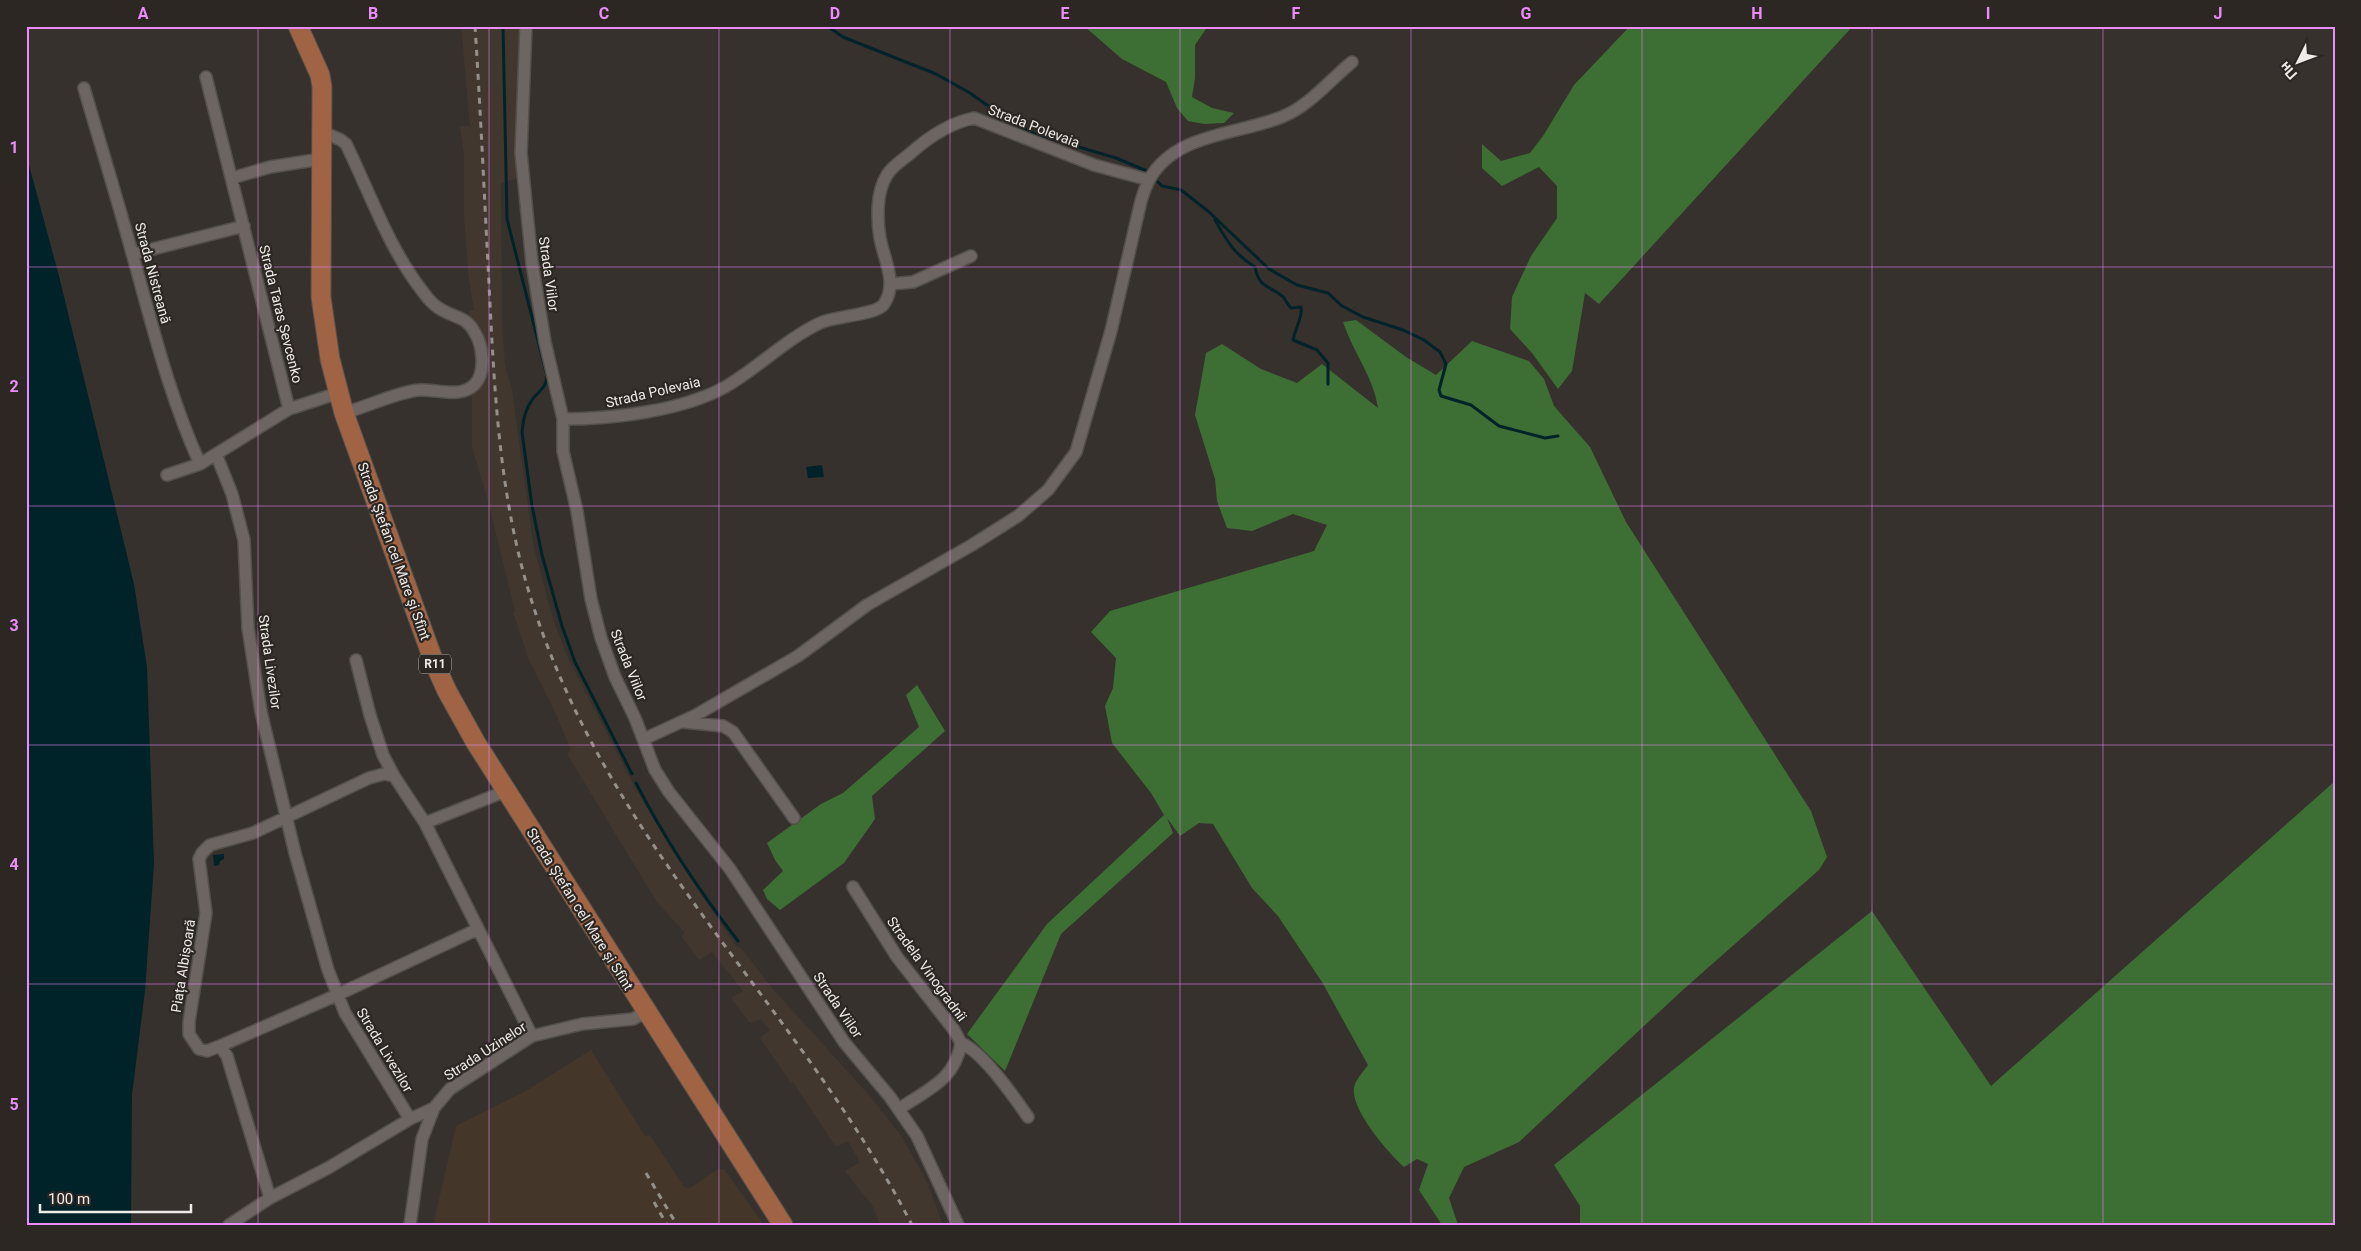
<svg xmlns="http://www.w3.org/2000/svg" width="2361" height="1251" font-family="Roboto,sans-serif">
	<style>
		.industrial { fill: #45362a }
		.built { fill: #42372f }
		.forest { fill: #3d6e33 }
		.water { fill: #00232a }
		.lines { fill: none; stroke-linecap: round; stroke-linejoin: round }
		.stream { stroke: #00232a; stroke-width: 3 }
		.street-casing { stroke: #54504c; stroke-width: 14 }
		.primary-casing { stroke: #54504c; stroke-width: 21 }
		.street { stroke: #6c6561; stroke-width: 11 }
		.primary { stroke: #a06444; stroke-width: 19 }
		.rail { stroke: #94908c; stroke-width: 3; stroke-dasharray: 6 6; stroke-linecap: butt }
		.grid { fill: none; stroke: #ec8cfb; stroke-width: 1; stroke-opacity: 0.55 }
		.labels { text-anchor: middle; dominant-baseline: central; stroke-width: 4.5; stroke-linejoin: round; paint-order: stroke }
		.shield { fill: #2c2723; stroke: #b4b0ad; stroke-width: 1 }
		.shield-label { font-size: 12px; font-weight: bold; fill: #eeebe8 }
		.street-label { font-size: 14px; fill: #eeebe8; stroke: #2c2723 }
		.neatline { fill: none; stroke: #ec8cfb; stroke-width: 2 }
		.grid-label { font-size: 16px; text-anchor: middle; font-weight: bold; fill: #ec8cfb }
	</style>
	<rect width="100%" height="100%" fill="#36312d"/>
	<path class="industrial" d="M591 1050 645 1136 650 1135 684 1187 690 1188 718 1169H724L764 1225H433L456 1126 524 1092Z"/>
	<path class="built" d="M461 26H521L516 115 518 178 501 183 502 324 505 365 512 390 534 549 554 622 568 658 635 788 700 893 736 946 741 948 772 988 869 1095 902 1137 927 1182 943 1225H880L872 1205 845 1171 860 1162 848 1141 836 1147 793 1082 791 1083 760 1038 770 1030 761 1019 750 1023 731 998 743 991 712 952 699 960 682 937 684 932 657 902 567 754 571 750 555 712 529 660 513 612 515 611 488 501 472 447V381L475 375 474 344 469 311 474 310 469 280 464 217V155L460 126H470Z"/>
	<path class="forest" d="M1084 26H1208L1195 45V78L1192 97 1212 108 1234 113 1224 123 1204 124 1188 121 1177 108 1166 82 1122 59Z
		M1630 26H1853L1599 304 1585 293 1572 371 1558 389 1532 353 1510 329 1512 297 1531 256 1557 218V186L1539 167 1502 186 1482 168V144L1501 161 1530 153 1543 136 1574 85Z
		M1356 320 1406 357 1436 375 1472 341 1529 361 1544 379 1554 406 1590 447 1626 522 1811 811 1827 857 1819 870 1685 988 1519 1142 1464 1167 1449 1198 1458 1225H1442L1419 1190 1428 1164 1417 1159 1404 1167C1389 1154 1346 1105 1355 1084 1358 1077 1364 1071 1368 1065L1322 982 1278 916 1252 888 1213 824 1199 823 1180 836 1167 818 1173 833 1061 934 1005 1071 967 1034 1047 924 1164 815 1151 793 1112 743 1105 706 1113 688 1116 658 1091 632 1110 611 1314 551 1327 525 1293 514 1252 531 1227 528 1217 501 1215 479 1195 415 1206 353 1222 344 1261 369 1297 383 1322 364 1378 408C1374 378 1353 352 1343 322Z
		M917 685 945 731 872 796 875 819 844 863 780 910 767 899 763 890 783 871 775 860 767 843 821 804 843 793 919 727 906 695Z
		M2335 781V1225H1580V1206L1554 1165 1872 911 1991 1086Z"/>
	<path class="water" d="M26 154 59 276 109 481 134 584 147 667 154 864 145 991 132 1095 131 1225H26Z
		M822 465 824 477 808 478 806 467Z
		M224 854V859L220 861 219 865 214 866 213 855Z"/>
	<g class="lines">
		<path class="stream" d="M503 26 507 219 547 376C546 389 539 390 532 400 525 409 523 421 522 432L532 506 542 555 562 626 575 662 632 774
			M827 26 843 37 936 74 970 93 1011 122 1035 134 1116 158 1147 171
			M1158 182 1162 186 1181 190 1209 212 1269 269 1297 285 1328 293 1342 306 1363 317 1403 330 1424 340 1440 352 1446 364 1439 390 1441 396 1471 405 1499 426 1545 438 1558 436
			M1215 220C1227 241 1234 254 1255 267 1259 290 1273 286 1284 298 1286 301 1288 305 1291 308L1301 307C1303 317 1295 329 1293 340L1317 350 1328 363V384
			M636 783C664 838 700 892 738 941"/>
		<defs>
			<path id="street" d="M526 26 521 153 532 263 545 342 563 419V451L577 511 591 599 601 638 615 677 635 718 655 770 669 792 730 869 844 1042 890 1097 917 1136 958 1225
				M206 77 289 409
				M84 88C100 143 117 198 132 253 153 327 168 393 200 464
				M323 132 341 140 346 144C371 195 388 247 423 292 428 299 434 306 442 310 457 319 466 316 475 333 483 346 486 372 475 384 461 399 438 389 420 390 400 391 366 407 344 413
				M232 178 270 167 321 159
				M133 254 244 226
				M890 284 913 282 971 256
				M563 419C612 419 682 411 725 387 758 368 786 339 820 323 835 316 877 315 884 304 898 283 884 260 880 238 877 220 876 192 887 175 892 166 904 159 912 152 930 136 950 123 974 118L1094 165 1149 180
				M216 454 232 494 244 540 248 628 261 712 295 853 328 970 345 1013 410 1119
				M167 475 200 464 289 409 338 393
				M356 660 370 715 383 755 394 776 425 823 532 1036
				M683 722 723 726 733 732 794 818
				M644 739 696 715 798 656 867 605 972 545 1018 516 1048 490 1076 452 1111 331 1141 201C1143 194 1146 186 1149 180 1175 132 1240 135 1284 116 1310 105 1330 80 1352 62
				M425 823 506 791
				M853 887 897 957 954 1030 961 1043C955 1081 926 1090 899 1109
				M961 1043C982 1051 1015 1098 1028 1117
				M220 1046 337 995 478 929
				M270 1198 227 1056 220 1046 207 1051 199 1049 189 1034V1022L206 913 199 859 202 853 210 845 253 833 369 778 384 774 394 776
				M229 1225 270 1198 328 1168 410 1119 434 1108
				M410 1225 422 1139 434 1108 450 1089 532 1036 582 1024 633 1019 646 1012"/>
			<path id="primary" d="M298 26 320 75 322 87 321 297 330 359 344 413 434 662 447 691 476 743 783 1225"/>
		</defs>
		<use href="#street" class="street-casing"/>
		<use href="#primary" class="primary-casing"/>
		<use href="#street" class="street"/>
		<use href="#primary" class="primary"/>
		<path class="rail" d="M475 26C481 118 485 211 490 303 495 404 501 505 532 602 550 659 575 714 604 765 695 926 827 1060 912 1225
			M646 1173 677 1225
			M654 1202 667 1225"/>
	</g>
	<path class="grid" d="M258 26V1225M489 26V1225M719 26V1225M950 26V1225M1180 26V1225M1411 26V1225M1642 26V1225M1872 26V1225M2103 26V1225M26 267H2335M26 506H2335M26 745H2335M26 984H2335"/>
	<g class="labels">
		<rect class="shield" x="419" y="654.5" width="32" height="19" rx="4"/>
		<g class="shield-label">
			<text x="435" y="664">R11</text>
		</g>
		<g class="street-label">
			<text transform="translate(1034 126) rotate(21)">Strada Polevaia</text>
			<text transform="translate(153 273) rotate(75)">Strada Nistreană</text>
			<text transform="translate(549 274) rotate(82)">Strada Viilor</text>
			<text transform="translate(281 314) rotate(76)">Strada Taras Șevcenko</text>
			<text transform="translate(653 392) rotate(-13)">Strada Polevaia</text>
			<text transform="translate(394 551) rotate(70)">Strada Ştefan cel Mare şi Sfînt</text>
			<text transform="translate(270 662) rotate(82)">Strada Livezilor</text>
			<text transform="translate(629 665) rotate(68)">Strada Viilor</text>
			<text transform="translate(580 909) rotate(58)">Strada Ştefan cel Mare şi Sfînt</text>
			<text transform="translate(183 966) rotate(-81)">Piața Albișoară</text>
			<text transform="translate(927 969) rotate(54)">Stradela Vinogradnîi</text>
			<text transform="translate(838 1005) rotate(56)">Strada Viilor</text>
			<text transform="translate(385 1050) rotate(59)">Strada Livezilor</text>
			<text transform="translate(485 1051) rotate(-33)">Strada Uzinelor</text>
		</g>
	</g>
	<rect width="2361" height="1251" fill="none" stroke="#2c2723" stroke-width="55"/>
	<g transform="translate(2298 62) rotate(228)" stroke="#2c2723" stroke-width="4" paint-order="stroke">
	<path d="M0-4L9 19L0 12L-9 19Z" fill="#eeebe8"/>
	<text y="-8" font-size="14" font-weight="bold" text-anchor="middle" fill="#eeebe8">Пн</text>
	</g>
	<path d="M40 1204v8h151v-8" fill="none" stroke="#eeebe8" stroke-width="2.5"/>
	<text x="48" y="1204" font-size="15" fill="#eeebe8" stroke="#2c2723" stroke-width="4" paint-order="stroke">100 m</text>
	<rect x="28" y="28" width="2306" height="1196" class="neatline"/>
	<g class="grid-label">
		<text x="143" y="19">A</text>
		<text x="373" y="19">B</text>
		<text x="604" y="19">C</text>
		<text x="835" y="19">D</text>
		<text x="1065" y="19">E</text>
		<text x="1296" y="19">F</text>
		<text x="1526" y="19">G</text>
		<text x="1757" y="19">H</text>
		<text x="1988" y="19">I</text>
		<text x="2218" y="19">J</text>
		<text x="14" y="153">1</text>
		<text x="14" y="392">2</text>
		<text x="14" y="631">3</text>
		<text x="14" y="870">4</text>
		<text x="14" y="1110">5</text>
	</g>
</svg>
